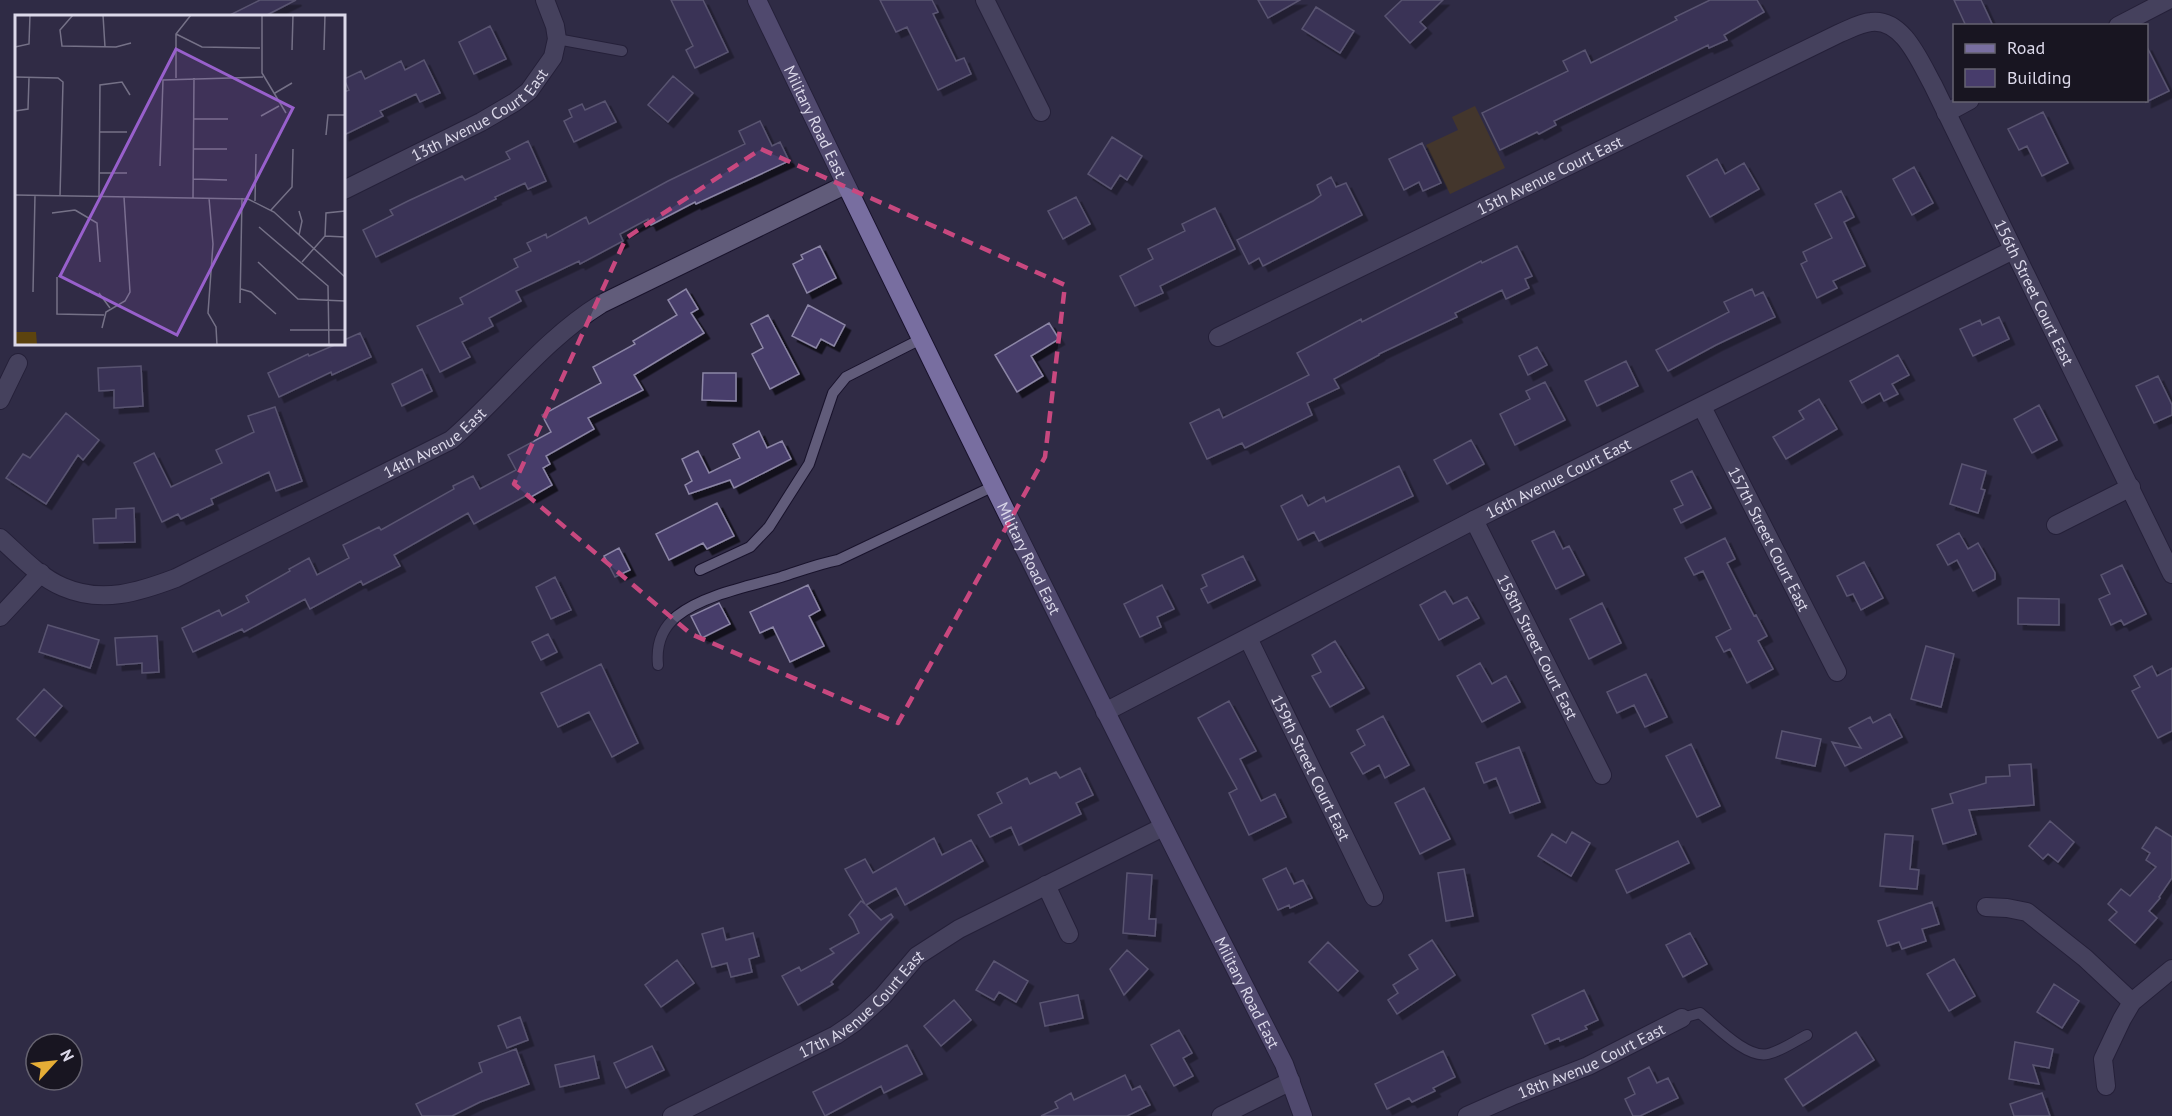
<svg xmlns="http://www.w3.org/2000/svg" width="2172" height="1116" font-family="'PT Sans',sans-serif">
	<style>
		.green { fill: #5c430e }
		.building { fill: #473c6b; stroke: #8c86a6; stroke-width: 1.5; filter: url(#shadow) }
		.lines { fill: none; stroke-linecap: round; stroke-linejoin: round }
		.lane-casing { stroke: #18122b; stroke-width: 12 }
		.street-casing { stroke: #18122b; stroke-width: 20 }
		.secondary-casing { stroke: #18122b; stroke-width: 20 }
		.lane { stroke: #615c7a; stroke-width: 10 }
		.street { stroke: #615c7a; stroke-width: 18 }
		.secondary { stroke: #786ea0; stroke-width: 18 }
		.marked { fill: none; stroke: #c8487f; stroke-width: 4.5; stroke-dasharray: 12 8; stroke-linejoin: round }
		.labels { text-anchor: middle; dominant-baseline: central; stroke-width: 4.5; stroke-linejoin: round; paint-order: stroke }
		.street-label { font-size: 16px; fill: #dcd9ea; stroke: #181521 }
		.inset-road { fill: none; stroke: #757187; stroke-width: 1.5 }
		.view { fill: #9860cc; fill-opacity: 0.15; stroke: #9860cc; stroke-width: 3 }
		.inset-edge { fill: none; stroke: #dcd9ea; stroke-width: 3 }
	</style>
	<defs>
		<filter id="shadow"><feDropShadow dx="5.5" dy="5.5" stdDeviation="0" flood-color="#0009"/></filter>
	</defs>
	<rect width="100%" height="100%" fill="#302b45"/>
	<path class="green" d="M1475 106 1505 168 1450 194 1426 145 1458 130 1452 117Z"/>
	<path class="building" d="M260 0H296L265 16H228Z
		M671 0H703L728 52 695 68 686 50 693 46Z
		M880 0H932L938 12 933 14 956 61 964 58 971 74 938 90 907 27 896 32Z
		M1258 0H1300L1268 18Z
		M1402 0H1443L1420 22 1426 28 1410 43 1385 16Z
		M1710 0H1757L1764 12 1724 35 1727 40 1709 48 1708 45 1554 121 1556 125 1539 134 1537 132 1500 150 1482 113 1568 71 1563 61 1585 50 1591 63 1677 20 1675 17Z
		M1954 0H1981L1993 26H1966Z
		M1316 7 1354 31 1340 53 1302 29Z
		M490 26 506 59 474 74 459 42Z
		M2146 45 2169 91 2146 102Z
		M424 60 440 93 420 102 416 94 380 111 383 116 344 135V92L349 90 344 79 361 71 365 79 401 61 405 70Z
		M673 76 693 93 668 122 648 105Z
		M605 101 616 122 574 142 564 121 572 117 569 110 582 104 585 110Z
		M2043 112 2068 163 2042 176 2027 146 2019 150 2008 129Z
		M760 121 772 146 780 142 789 161 696 204 695 202 651 225 648 219 620 234 623 241 580 264 579 261 516 291 521 301 489 318 493 326 462 342 470 357 440 372 417 326 463 304 460 298 518 267 514 259 531 251 527 243 546 234 547 238 586 217 589 224 668 181 745 144 739 131Z
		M1112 137 1142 156 1127 180 1120 175 1111 189 1088 174Z
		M528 141 546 181 528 189 525 183 495 197 496 199 376 257 363 230 393 215 390 210 408 201 462 176 465 180 510 159 506 152Z
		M1422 143 1441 183 1423 191 1419 182 1404 190 1389 159Z
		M1717 159 1725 174 1744 163 1759 189 1710 217 1687 176Z
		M1914 167 1933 203 1912 215 1893 179Z
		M1331 177 1336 187 1346 183 1362 215 1263 266 1259 258 1249 264 1237 240 1313 201 1321 195 1317 185Z
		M1841 191 1854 217 1844 222 1865 266 1833 281 1837 288 1817 298 1801 264 1807 261 1803 252 1832 238 1815 204Z
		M1076 197 1090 224 1063 239 1048 211Z
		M1215 208 1235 249 1160 286 1163 293 1135 306 1120 276 1153 259 1148 249 1185 231 1182 224Z
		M820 246 836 278 807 293 793 264 803 259 801 255Z
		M1517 246 1532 276 1525 279 1529 288 1506 299 1502 290 1455 313 1457 317 1379 354V355L1334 379 1339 388 1307 403 1312 415 1245 448 1242 443 1207 459 1190 423 1219 409 1223 418 1309 375 1297 353 1361 319 1362 322 1481 261 1482 263Z
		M686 289 698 309 691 313 704 333 634 375 643 390 588 418 594 429 546 456 550 464 543 468 552 485 531 497 529 494 474 524 468 513 394 555 400 566 363 585 361 581 310 609 305 599 244 632 242 629 193 652 182 628 219 610 222 616 249 602 246 596 290 571 289 569 309 558 317 575 349 558 343 545 379 527 381 530 454 489 453 486 473 476 480 489 516 470 508 455 551 432 542 415 601 383 593 367 635 344 633 341 677 315 668 300Z
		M1752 289 1755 296 1763 292 1775 317 1716 345 1668 371 1656 350 1729 312 1724 302Z
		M808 305 845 325 834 346 821 339 816 348 792 336Z
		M768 315 799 374 770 389 752 354 763 348 751 324Z
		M1999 317 2009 339 1973 356 1960 329 1980 320 1982 325Z
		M1049 323 1059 339 1031 356 1043 376 1017 392 995 355Z
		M360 333 371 357 332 375 331 372 279 397 268 373 308 354 309 356 337 344H344V340Z
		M1537 347 1547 365 1528 375 1519 356Z
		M1898 355 1909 375 1892 384 1898 394 1884 401 1880 393 1862 403 1850 381Z
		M1626 361 1638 386 1597 406 1585 381Z
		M141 366 143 406 114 408V390L99 391 98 368Z
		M422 369 432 391 402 406 392 384Z
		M703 373H736V401L702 400Z
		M2158 376 2172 405V415L2154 423 2136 386Z
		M1545 382 1565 420 1515 445 1500 414 1530 399 1526 391Z
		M1819 399 1837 429 1786 459 1773 437 1804 419 1799 411Z
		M2039 405 2057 440 2032 453 2014 419Z
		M275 407 302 481 276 491 269 472 211 499 213 504 181 519 178 514 162 522 134 463 154 453 171 487 222 463 216 450 254 432 248 416Z
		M66 413 99 440 83 460 78 455 46 504 6 478 23 454 30 458Z
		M759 431 767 448 782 441 791 459 734 488 730 480 689 494 685 485 692 481 682 459 698 451 709 473 740 458 733 444Z
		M1471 440 1484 464 1447 484 1434 460Z
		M1962 464 1986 471 1981 489 1985 490 1978 513 1950 504Z
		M1399 466 1413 496 1319 541 1314 532 1298 540 1281 506 1302 495 1308 506 1324 497 1326 502Z
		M1692 471 1711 508 1681 523 1674 509 1683 505 1671 481Z
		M717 503 734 536 707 549 703 543 669 560 656 534Z
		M134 508 135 542 94 543 93 519 116 518V509Z
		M1554 531 1563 549 1569 546 1584 575 1556 589 1532 541Z
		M1959 533 1968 549 1978 543 1995 573V579L1973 591 1957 560 1948 565 1937 545Z
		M1725 538 1735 559 1727 563 1754 616 1756 615 1767 636 1758 641 1773 669 1747 683 1730 649 1724 652 1716 637 1731 629 1703 571 1694 575 1685 558Z
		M619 548 630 570 615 577 604 556Z
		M1243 556 1255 580 1208 603 1201 589 1207 586 1202 575Z
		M1864 562 1883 598 1861 610 1853 594 1847 596 1837 576Z
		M2122 565 2146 614 2124 625 2121 620 2111 625 2099 599 2110 594 2101 575Z
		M555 577 571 610 551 619 536 587Z
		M808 585 820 610 809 616 824 646 790 662 773 627 760 633 750 612Z
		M1162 585 1174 609 1157 617 1161 627 1140 637 1124 604Z
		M1445 591 1453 604 1467 597 1479 618 1439 640 1420 605Z
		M2018 598 2059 599V625L2018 624Z
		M719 603 730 624 702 638 691 616Z
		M1602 603 1621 643 1589 659 1570 619Z
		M48 625 99 640 90 668 39 652Z
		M548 634 557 652 541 660 532 642Z
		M157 636 159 672 142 673V663L117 665 115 638Z
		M1335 641 1364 688 1330 707 1312 676 1321 672 1312 655Z
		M1926 646 1954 654 1941 707 1911 699Z
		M1480 663 1492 684 1506 676 1520 702 1482 722 1457 676Z
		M601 664 638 743 612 757 589 712 558 727 541 693Z
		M2152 666 2157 676 2172 668V731L2158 738 2132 691 2140 687 2134 676Z
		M1646 674 1667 717 1645 727 1634 705 1617 713 1607 692Z
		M44 689 62 706 35 736 17 719Z
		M1229 701 1256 751 1240 759 1261 801 1275 794 1286 817 1249 835 1229 793 1237 789 1198 718Z
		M1890 714 1902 737 1845 766 1832 742 1861 748 1849 728 1870 717 1873 723Z
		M1383 716 1409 765 1385 778 1379 765 1363 774 1351 753 1365 745 1357 730Z
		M1782 731 1821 739 1815 766 1776 758Z
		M1691 744 1720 806 1697 817 1666 756Z
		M1519 747 1540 802 1510 813 1496 778 1484 783 1476 763Z
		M2031 764 2034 805 1969 810 1976 834 1943 844 1932 809 1953 803 1950 794 1986 783V777L2010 776 2009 765Z
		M1080 768 1093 795 1076 803 1081 814 1019 845 1011 827 990 837 978 815 1002 803 997 793 1027 778 1030 784 1056 772 1060 778Z
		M1424 788 1450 839 1420 854 1395 803Z
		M2050 821 2074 842 2058 862 2048 854 2043 859 2029 846Z
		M2156 827 2172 837V878L2159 897 2160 898 2149 911 2157 918 2135 943 2109 920 2117 912 2108 904 2121 889 2130 896 2156 867 2146 860 2150 853 2142 848Z
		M1572 832 1590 843 1571 876 1538 856 1552 834 1566 843Z
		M1885 834 1913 836 1910 869 1919 870 1917 889 1880 886Z
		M934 838 942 855 971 840 983 861 905 905 896 888 866 905 881 920 891 914 893 917 831 982 833 984 798 1005 782 976 799 967 801 971 834 953 830 949 859 933 853 920 849 915 861 901 865 904 845 869 865 859 873 873Z
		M1678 841 1689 863 1627 893 1616 870Z
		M1286 868 1294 884 1303 880 1312 898 1290 908 1289 905 1278 910 1263 879Z
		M1464 869 1473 916 1446 921 1438 873Z
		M1127 873 1152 875 1149 919H1156L1155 936 1123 933Z
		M1932 902 1939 924 1922 929 1926 941 1902 949 1899 942 1887 946 1878 921Z
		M723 928 726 940 753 933 759 956 749 959 752 972 731 977 727 963 712 967 702 934Z
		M1690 933 1707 964 1683 977 1666 945Z
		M1432 940 1455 975 1397 1014 1388 1000 1398 993 1393 985 1418 969 1409 955Z
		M1328 942 1358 971 1338 991 1309 962Z
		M1127 950 1148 969 1124 995 1110 969Z
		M1954 959 1975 996 1949 1011 1927 974Z
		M677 960 694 983 661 1007 645 985Z
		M994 961 1028 981 1016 1002 999 992 994 1000 976 990Z
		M2054 984 2079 1001 2062 1028 2037 1012Z
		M1584 990 1598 1020 1585 1026 1587 1029 1560 1041 1559 1038 1545 1044 1532 1015Z
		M1078 995 1083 1018 1045 1026 1040 1003Z
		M954 1000 971 1020 941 1046 924 1026Z
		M520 1017 528 1040 507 1048 498 1026Z
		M1179 1030 1192 1053 1183 1058 1193 1076 1174 1086 1151 1045Z
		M1856 1032 1874 1060 1803 1106 1785 1079Z
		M2015 1042 2053 1049 2049 1068 2033 1065 2039 1084 2009 1079Z
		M907 1045 922 1074 884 1093 881 1086 825 1116 813 1092Z
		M652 1046 664 1070 626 1088 614 1063Z
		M516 1049 529 1084 480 1102 452 1116H422L416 1104 482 1072 479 1063Z
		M1443 1051 1455 1077 1433 1088 1435 1091 1412 1102 1409 1098 1387 1109 1375 1084Z
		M594 1056 599 1078 560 1087 555 1065Z
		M1649 1067 1657 1083 1668 1078 1678 1098 1640 1116H1633L1625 1099 1635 1094 1628 1078Z
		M1125 1075 1132 1090 1140 1086 1150 1105 1127 1116H1041L1058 1108 1055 1102 1071 1093 1074 1100Z
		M2042 1093 2050 1116H2014L2010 1104Z"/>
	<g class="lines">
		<defs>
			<path id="lane" d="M557 39 622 51
				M700 570 750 547 769 527 809 464 833 393 846 377 921 339
				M658 665C656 645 662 628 677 616 703 595 750 586 781 577 800 571 818 564 838 560L994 486
				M1682 1018 1700 1013C1716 1026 1747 1059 1768 1054 1781 1051 1795 1041 1807 1035"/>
			<g id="street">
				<path d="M985 0 1041 112"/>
				<path d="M2118 26 2168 0"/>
				<path d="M1946 113 1970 100"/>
				<path id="s1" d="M344 190 481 122 515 102 529 91 553 57 557 39 555 26 545 0"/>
				<path id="s2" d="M1218 337 1840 33C1850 29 1860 23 1871 22 1903 18 1920 62 1933 85L2172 574"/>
				<path d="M0 400 18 363"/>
				<path id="s3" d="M1702 407 1837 672"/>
				<path id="s4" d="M1474 520 1602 775"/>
				<path d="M2056 525 2131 487"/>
				<path id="s5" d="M0 538C19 555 39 577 63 587 102 604 139 592 176 578L451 440C502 396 543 340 601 304L845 185"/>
				<path d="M0 617 41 573"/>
				<path id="s6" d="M1248 638 1374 897"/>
				<path id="s7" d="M1105 712 1474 520 2013 250"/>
				<path d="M1046 885 1069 934"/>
				<path d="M1986 907 2007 908 2027 912 2085 958 2132 1002"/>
				<path d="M2106 1086 2103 1059 2122 1019 2132 1002 2172 969"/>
				<path id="s8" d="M672 1116 836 1035 855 1022 883 996 917 956 959 929 1163 827"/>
				<path d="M1221 1116 1291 1081"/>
				<path id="s9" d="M1467 1116 1512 1096 1588 1066 1682 1018"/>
			</g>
			<g id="secondary">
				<path id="s10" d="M757 0C928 357 1104 712 1284 1064L1303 1116"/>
			</g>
		</defs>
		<use href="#lane" class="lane-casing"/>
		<use href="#street" class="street-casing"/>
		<use href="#secondary" class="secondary-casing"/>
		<use href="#lane" class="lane"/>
		<use href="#street" class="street"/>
		<use href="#secondary" class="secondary"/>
	</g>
	<path d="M0 0H2172V1116H0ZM761 149 1065 285 1045 457 898 723 691 634 514 484 626 238Z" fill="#302b45" fill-opacity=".55" fill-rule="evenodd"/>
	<path class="marked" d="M761 149 1065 285 1045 457 898 723 691 634 514 484 626 238Z"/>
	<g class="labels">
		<g class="street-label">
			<text stroke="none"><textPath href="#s1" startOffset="156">13th Avenue Court East</textPath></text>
			<text stroke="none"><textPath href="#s10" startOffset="135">Military Road East</textPath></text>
			<text stroke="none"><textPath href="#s2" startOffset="369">15th Avenue Court East</textPath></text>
			<text stroke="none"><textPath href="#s2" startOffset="1050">156th Street Court East</textPath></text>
			<text stroke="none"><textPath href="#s5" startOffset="489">14th Avenue East</textPath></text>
			<text stroke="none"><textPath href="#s7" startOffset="510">16th Avenue Court East</textPath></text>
			<text stroke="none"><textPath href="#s3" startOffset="148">157th Street Court East</textPath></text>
			<text stroke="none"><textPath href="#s10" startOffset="621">Military Road East</textPath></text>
			<text stroke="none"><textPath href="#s4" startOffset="142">158th Street Court East</textPath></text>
			<text stroke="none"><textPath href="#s6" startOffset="144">159th Street Court East</textPath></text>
			<text stroke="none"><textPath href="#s10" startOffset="1107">Military Road East</textPath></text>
			<text stroke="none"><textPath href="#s8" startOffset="222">17th Avenue Court East</textPath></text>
			<text stroke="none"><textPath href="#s9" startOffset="136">18th Avenue Court East</textPath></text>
		</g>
	</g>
	<g transform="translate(15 15)">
		<rect width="330" height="330" fill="#302b45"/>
		<path d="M0 317H21L22 330H0Z" fill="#5c430e"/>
		<path class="inset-road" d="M58 0 45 15 47 31 101 32 116 28M88 0 90 32M247 0V58L271 98M161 19 187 32 245 33M0 32 14 29 15 0M277 35 278 0M309 35 310 0M0 62 43 63 48 67 45 181M161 63V19L176 0M260 78 277 68M0 96 13 94 14 63M246 101 264 91M178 104H213M85 117H112M311 120 313 100H330M178 134H212M145 151 148 65 248 62M84 158H112M178 164 212 165M0 180 233 184 259 197 330 262M84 182 85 70 107 67 115 80M178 183 179 63M194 183 198 229 193 298 201 312 202 330M240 186 241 139M60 195 82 208 85 247M256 195 277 172 278 134M37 198 60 195M244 212 313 271 314 330M284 220 287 206 284 196M310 221 330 222M243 247 283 284 330 286M287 247 310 221 311 198 330 196M42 262V299L89 300M226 274 236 277 261 299M18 277 20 180M84 278 95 293M225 288 227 183M87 313 91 297 110 286 115 277 109 182M275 315H330"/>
		<path class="view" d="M161 34 278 93 162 320 45 261Z"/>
		<rect width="330" height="330" class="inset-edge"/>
	</g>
	<rect x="1953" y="24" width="195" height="78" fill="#181521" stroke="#666371" stroke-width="1.5"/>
	<rect x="1965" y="44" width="30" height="9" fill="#786ea0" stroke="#666371" stroke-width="1.5"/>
	<text x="2007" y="54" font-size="18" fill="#dcd9ea">Road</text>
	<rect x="1965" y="69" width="30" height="18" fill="#473c6b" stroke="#666371" stroke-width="1.5"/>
	<text x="2007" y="84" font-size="18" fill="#dcd9ea">Building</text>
	<g transform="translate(54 1062) rotate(63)"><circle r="28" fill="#181521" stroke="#666371" stroke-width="1.5"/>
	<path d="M0-4.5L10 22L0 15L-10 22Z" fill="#e5ad36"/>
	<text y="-9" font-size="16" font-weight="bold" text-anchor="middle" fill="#dcd9ea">N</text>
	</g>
</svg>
